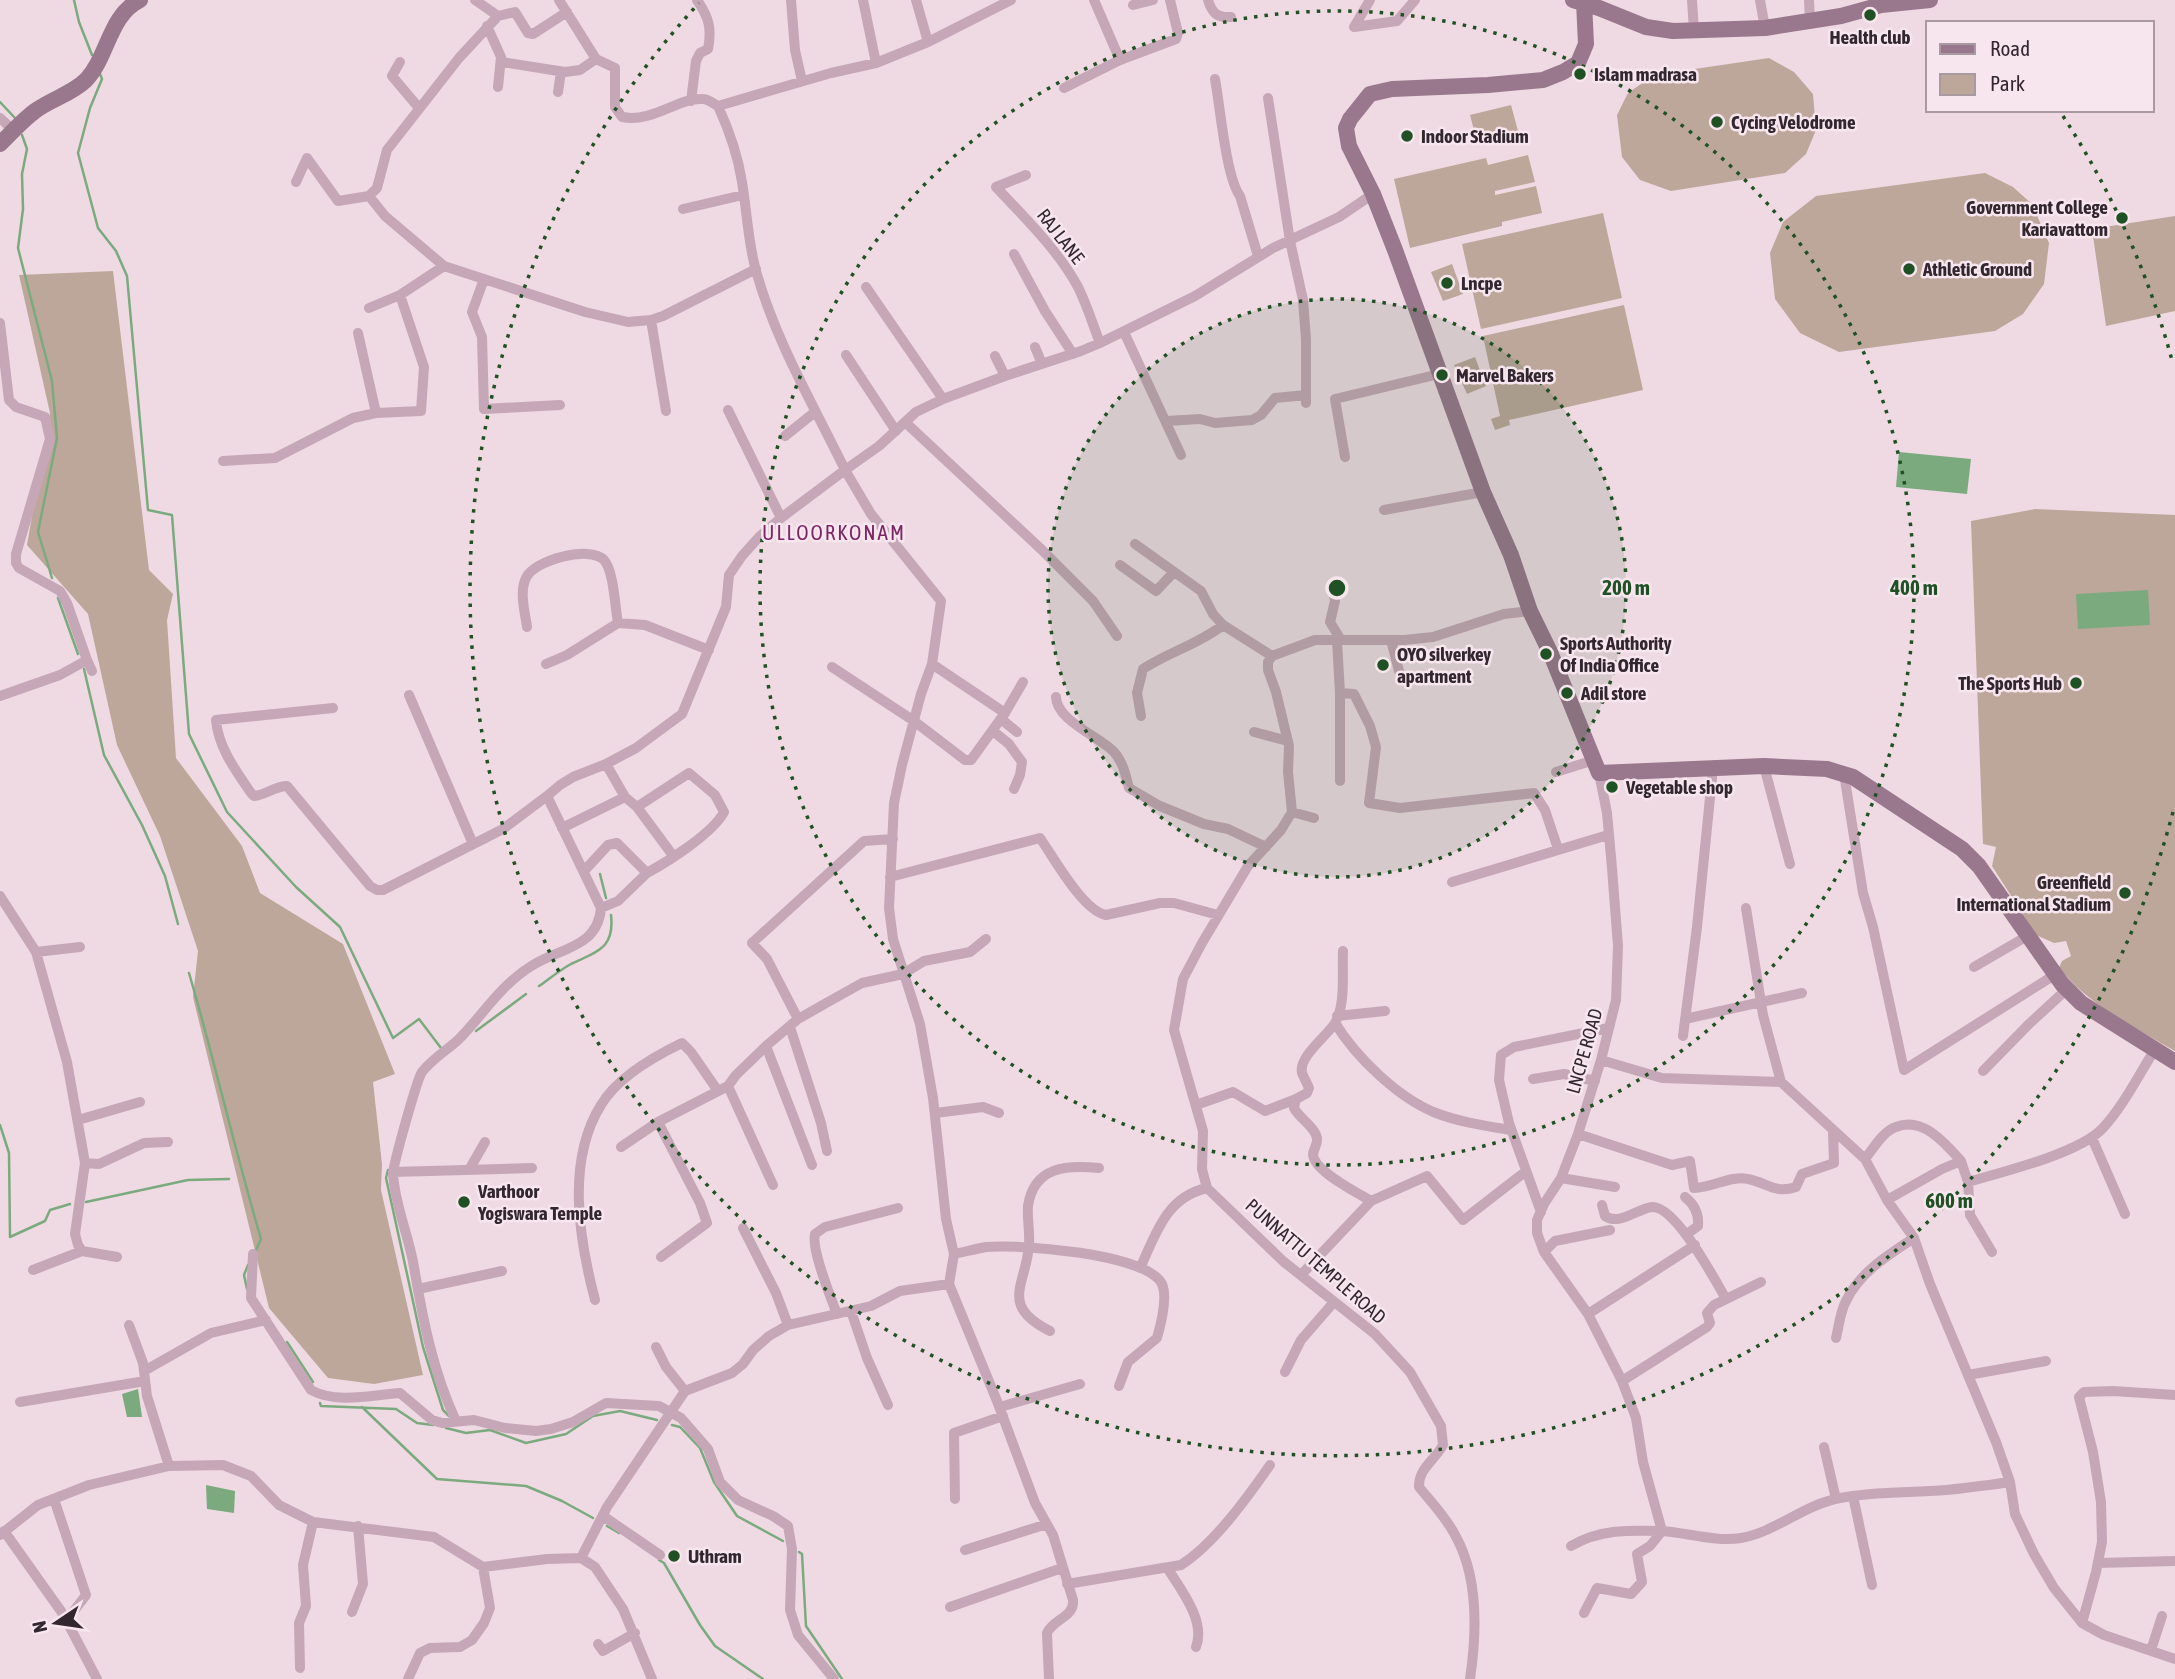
<svg xmlns="http://www.w3.org/2000/svg" width="2175" height="1679" font-family="'Asap Condensed',sans-serif">
	<style>
		.green { fill: #bda79b }
		.water { fill: #7baa7e }
		.lines { fill: none; stroke-linecap: round; stroke-linejoin: round }
		.stream { stroke: #7baa7e; stroke-width: 2.5 }
		.street { stroke: #c6a7b7; stroke-width: 10 }
		.secondary { stroke: #99788d; stroke-width: 16 }
		.ring { fill: none; stroke: #205124; stroke-width: 3.5; stroke-dasharray: 3.5 7 }
		.poi-dot { fill: #205124; stroke: #f7e6ed; stroke-width: 2.5 }
		.labels { text-anchor: middle; dominant-baseline: central; stroke-width: 5; stroke-linejoin: round; paint-order: stroke }
		.poi-label { font-size: 19px; font-weight: bold; fill: #33272f; stroke: #f7e6ed; text-anchor: start }
		.street-label { font-size: 19px; fill: #33272f; stroke: #f7e6ed }
		.neighbourhood-label { font-size: 21px; letter-spacing: 2px; fill: #7c2666; stroke: #f7e6ed }
		.centre { fill: #205124; stroke: #f7e6ed; stroke-width: 3.5 }
		.ring-label { font-size: 21px; text-anchor: middle; font-weight: bold; fill: #205124; stroke: #f7e6ed; stroke-width: 5; stroke-linejoin: round; paint-order: stroke }
	</style>
	<rect width="100%" height="100%" fill="#efdae3"/>
	<path class="green" d="M1769 58 1794 72 1813 94 1816 130 1806 154 1785 173 1671 191 1640 180 1622 157 1617 115 1628 93 1654 75Z
		M1511 105 1518 131 1477 142 1470 115Z
		M1528 155 1535 182 1495 191V195L1536 186 1542 213 1502 222V226L1410 248 1394 179 1486 158 1488 165Z
		M1985 173 2013 187 2032 204 2049 243 2044 284 2023 314 1995 331 1839 352 1800 333 1775 299 1770 253 1783 222 1816 196Z
		M1603 213 1622 298 1481 329 1462 244Z
		M2175 216V311L2106 326 2092 229Z
		M1452 264 1463 294 1443 301 1431 272Z
		M113 271 149 570 173 594 167 620 176 758 242 846 260 893 343 944 395 1074 373 1082 382 1164 381 1190 423 1375 374 1384 328 1378 269 1308 193 997 198 951 160 836 117 745 88 614 27 545 50 413 19 275Z
		M1624 305 1643 390 1509 420 1510 425 1495 430 1491 419 1500 416 1483 336Z
		M1475 357 1486 386 1467 394 1454 365Z
		M2035 509 2175 515V1051C2134 1027 2090 1006 2059 968L2062 961 2071 956 2066 941 2054 943 2036 935 1992 866 1996 847 1983 844 1971 521Z"/>
	<path class="water" d="M1899 452 1971 459 1967 494 1896 487Z
		M2148 590 2150 625 2078 629 2076 594Z
		M138 1389 142 1417H127L122 1394Z
		M206 1485 235 1491 234 1513 207 1509Z"/>
	<g class="lines">
		<path class="stream" d="M74 0 79 22 92 55
			M100 74 102 79 90 108 78 153 98 228 116 251 127 276 148 510 172 515 189 734 227 812 296 887 340 927 393 1038 419 1019 441 1048
			M0 102 15 118
			M22 135 27 149 22 174 23 209 18 248 52 381 57 438 38 532 52 578
			M58 598 78 654
			M84 669 104 755 142 825 165 876 178 924
			M600 874 606 898
			M189 973C215 1062 235 1151 261 1239L256 1250
			M539 986C549 979 560 970 571 964 596 952 615 949 611 915
			M476 1031 526 994
			M0 1125 9 1153 10 1237 45 1221 50 1210 70 1204
			M388 1170 386 1178 423 1347 443 1410 449 1416
			M86 1202 188 1180 229 1179
			M247 1289 244 1275 248 1265
			M287 1342 313 1382
			M320 1403 321 1406 396 1409 417 1423 433 1425
			M362 1407 437 1479 526 1486 562 1501 593 1518
			M672 1425 680 1427 700 1448 714 1482 737 1516 783 1541
			M446 1428 466 1433 490 1430 526 1443 566 1434 593 1416 620 1411 657 1420
			M607 1526 619 1533
			M799 1552 802 1554 806 1626 842 1679
			M659 1560 664 1563 700 1625 715 1646 763 1679"/>
		<path class="street" d="M475 0 498 16
			M559 0 596 59
			M791 0 795 50 802 81
			M863 0 876 63
			M1208 0C1212 13 1217 18 1231 17
			M1692 0 1694 31
			M1760 0 1765 28
			M1809 0 1810 21
			M1133 5 1153 0
			M567 12 533 34 528 33 515 12 498 16 459 58 387 150 377 188 369 196 385 216 444 266 585 312 628 322 651 320 663 316 756 269
			M487 26 501 57 498 87
			M1354 27 1397 21 1415 0
			M1354 27 1370 0
			M928 42 1011 0
			M1120 60 1176 39 1178 33 1170 0
			M400 62 392 76 419 108
			M502 62 565 72 580 70 596 59 615 68V107L622 117C653 123 679 97 703 99 708 99 714 104 718 106
			M1215 79C1220 105 1226 178 1240 196L1258 256
			M1064 88 1120 60 1094 0
			M558 92 561 72
			M1268 98 1290 241 1303 300 1306 339V403
			M691 101 696 61 700 53 708 49C712 29 709 17 697 0
			M0 118 14 131
			M1026 175 996 187C1025 218 1058 250 1078 287 1087 305 1093 325 1100 343
			M296 182 307 158 338 201 369 196
			M683 209 743 195
			M1014 254 1045 311 1073 354
			M484 279 472 312 482 337 484 409 560 405
			M866 287 943 399
			M369 308 400 295
			M651 320 666 411
			M0 323 9 400 16 407 45 417 50 439 16 554V563L19 568 60 591 67 603 87 660
			M1124 332 1181 455
			M358 333 376 413
			M1035 347 1042 364
			M846 355 896 431
			M995 356 1005 376
			M728 410 781 518
			M1167 421 1200 419 1215 423 1252 420 1261 415 1275 398 1306 395
			M905 422 1042 550 1093 601 1117 636
			M785 436 815 412
			M1345 457 1335 399 1439 374
			M223 461 275 458 353 418 376 413 421 411 424 367 400 295 444 266
			M1384 510 1483 492
			M1135 544 1201 591 1213 614 1223 625 1272 656
			M1120 565 1156 591 1174 572
			M1333 589 1335 601 1330 622 1341 640
			M527 627C525 612 519 592 526 578 534 560 590 545 604 560 614 571 615 608 618 623
			M1391 640 1399 671
			M1337 641 1340 693V781
			M546 664 567 655 618 623 645 625 709 650
			M932 664 1005 713
			M832 667 914 721 965 760H971L1005 713 1023 682
			M1340 693 1354 694 1370 726 1376 747 1369 803 1400 808 1534 793 1545 810 1558 849
			M409 695 473 844
			M0 696 60 675 87 660 92 671
			M1056 697C1056 720 1100 737 1114 752 1123 762 1126 776 1129 788L1160 806 1204 824 1228 829 1266 847
			M333 708 216 720C218 747 236 771 251 793L254 796C266 795 275 786 287 786L370 886 377 890H383L503 829 547 796
			M1141 716 1137 693 1143 669C1169 652 1199 644 1223 625
			M1001 719 1017 732
			M993 731 1009 744 1022 762 1020 775 1014 789
			M1254 732 1288 741
			M606 764 625 797 637 807 674 857
			M1764 766 1790 864
			M1556 772 1594 760
			M1599 773 1607 813 1612 868 1618 946 1616 1000 1601 1060 1578 1134 1561 1178 1544 1204 1537 1220V1233L1544 1252 1588 1314 1622 1381 1636 1418 1643 1462 1662 1531C1688 1533 1716 1542 1741 1538 1776 1532 1803 1505 1840 1498 1875 1491 1911 1493 1946 1490 1967 1488 1989 1485 2010 1482
			M1844 774 1863 893 1873 927 1904 1070 2056 974
			M1292 812 1314 818
			M562 828 625 797
			M584 871 608 845 617 843 647 873C669 861 713 833 724 812L715 795 689 773 637 807
			M890 877 1040 838C1054 858 1083 911 1106 915L1160 903H1174L1218 915
			M1452 882 1608 835
			M0 896 36 952 67 1062 85 1163 75 1234 78 1245 82 1251 117 1257
			M601 908 618 901 647 873
			M1746 908 1763 1015 1781 1082 1865 1159 1887 1200 1914 1238 1930 1284 1996 1442 2010 1482 2015 1514 2034 1554 2054 1588 2082 1623 2104 1635 2175 1659
			M1343 951C1342 973 1346 1004 1335 1023 1327 1036 1298 1057 1302 1073 1304 1078 1307 1083 1309 1088L1307 1093 1296 1099 1294 1108C1299 1118 1315 1127 1317 1138 1318 1144 1314 1148 1313 1154 1313 1171 1358 1193 1371 1201
			M36 952 80 947
			M1974 967 2029 935
			M1337 1016 1385 1011
			M798 1019 767 959 752 943 864 841 893 839
			M1685 1019 1802 993
			M1335 1023C1356 1057 1398 1098 1436 1113 1459 1122 1487 1126 1511 1130
			M790 1027 821 1123 827 1151
			M1683 1036 1697 927 1713 768
			M766 1046 812 1165
			M1601 1060 1662 1078 1781 1082
			M1983 1071 2028 1025 2067 989
			M1533 1079 1564 1074 1595 1081
			M728 1086 773 1185
			M1196 1105 1233 1092 1265 1111 1296 1099
			M935 1113 983 1107 999 1113
			M78 1120 140 1102
			M658 1122 700 1203 707 1223 661 1257
			M1578 1134 1672 1165 1690 1161 1694 1188C1712 1188 1731 1175 1748 1179 1768 1183 1775 1194 1796 1187L1802 1174 1834 1163 1833 1131
			M2092 1138 2125 1214
			M621 1147 658 1122 728 1086 736 1075 766 1046 798 1019 828 1002 862 983 903 974 924 961 970 952 986 939
			M1865 1159C1873 1149 1883 1131 1896 1127 1923 1116 1946 1144 1961 1161
			M85 1163 99 1164 144 1143 168 1142
			M469 1170 485 1142
			M393 1172 532 1168
			M1561 1178 1615 1187
			M1968 1182 1970 1215 1992 1252
			M1685 1197C1694 1204 1699 1214 1698 1226L1687 1234
			M1887 1200 1942 1169 1961 1161 1968 1182C2003 1172 2080 1153 2103 1128 2124 1105 2138 1076 2154 1051
			M1602 1205 1605 1216C1620 1226 1636 1209 1652 1207 1676 1206 1715 1280 1726 1299
			M1541 1212 1509 1123 1499 1080 1501 1055 1514 1047 1608 1028
			M743 1228 776 1293 788 1325
			M1544 1252 1555 1241 1610 1230
			M253 1254 251 1298 311 1390C336 1404 372 1395 400 1393L432 1420 442 1423 474 1420 505 1428 536 1431 551 1429 573 1422 606 1403 659 1406 681 1418 708 1449 720 1482 738 1500 773 1516 788 1526 792 1549 790 1610 798 1635 834 1679
			M954 1254C964 1252 975 1249 986 1247 1018 1244 1146 1253 1162 1284 1168 1298 1161 1324 1157 1338L1128 1362 1119 1386
			M1140 1268C1156 1234 1166 1197 1207 1188
			M33 1270 82 1251
			M1301 1275 1371 1201 1427 1176 1463 1220 1525 1172
			M949 1284 997 1401 1035 1503 1053 1535 1073 1600C1075 1617 1053 1619 1047 1633L1049 1679
			M418 1289 502 1271
			M595 1300C579 1239 566 1161 601 1105 617 1078 655 1056 682 1043L691 1052 718 1091
			M851 1311 867 1358 888 1405
			M837 1314C831 1298 811 1249 815 1234L825 1227 898 1208
			M1588 1314 1695 1245
			M129 1325 143 1363 147 1396 169 1466
			M1050 1331C998 1305 1027 1284 1029 1244 1030 1232 1027 1219 1028 1206 1034 1166 1067 1165 1099 1168
			M1836 1338C1839 1326 1840 1312 1846 1301 1860 1272 1888 1255 1914 1238
			M656 1347 666 1367 685 1391
			M144 1371 211 1333 266 1320
			M1285 1372 1301 1340 1334 1302
			M1968 1375 2046 1361
			M1622 1381 1707 1327 1710 1323 1707 1313 1714 1305 1761 1282
			M20 1402 145 1381
			M1000 1407 1080 1384
			M456 1421C433 1372 423 1320 414 1267 409 1236 395 1206 393 1174 393 1165 417 1079 422 1072 431 1060 447 1050 458 1040 483 1015 501 984 533 965 561 948 598 947 601 908L547 796 560 785 573 777 606 764 636 748 682 714 726 607 729 575 742 556 759 537 781 518 845 470C813 404 776 342 756 271 748 242 747 212 742 182 738 156 729 130 718 106L831 73 876 63 928 42 916 0
			M1824 1447 1836 1499
			M1853 1496 1872 1585
			M54 1499 86 1595 67 1620
			M955 1499 954 1433 1003 1416
			M603 1516 660 1555
			M4 1531 63 1614 97 1679
			M0 1535 38 1505 89 1485 169 1466 223 1465 251 1476 279 1505 313 1522 434 1537 483 1567 547 1559 581 1558 595 1567 623 1609 652 1679
			M1571 1546C1600 1529 1629 1530 1662 1531
			M965 1550 1047 1524
			M581 1558 607 1507 685 1391 732 1373 743 1364 753 1350 769 1336 788 1325 871 1306 900 1291 949 1284 954 1254 946 1219 933 1098 920 1024 893 939 889 908 894 803 902 765 921 694 932 664 941 601 871 514 845 470 879 446 916 412 943 399 1005 376 1081 351 1100 343 1195 296 1273 248 1339 217 1373 194
			M2098 1563 2175 1561
			M1168 1569C1181 1590 1206 1621 1196 1647
			M1067 1584 1181 1565C1214 1544 1247 1498 1270 1465
			M950 1607 1062 1568
			M352 1612 363 1584 358 1526
			M1584 1613 1597 1588 1631 1594 1642 1582 1637 1554 1650 1546 1662 1531
			M2082 1623 2096 1572 2102 1542 2101 1502 2093 1452 2079 1397 2084 1392 2113 1391 2175 1395
			M598 1644 603 1651 635 1633
			M2151 1650 2162 1616
			M300 1668 299 1623 306 1606 303 1565 313 1522
			M408 1679 420 1653 430 1648 460 1647 472 1640 484 1623 490 1608 483 1567
			M1470 1679C1477 1632 1479 1577 1455 1535 1446 1517 1431 1502 1419 1487 1418 1469 1435 1460 1443 1445L1441 1426 1410 1372 1375 1334 1284 1262 1207 1188 1202 1169 1203 1131 1174 1030 1183 979 1202 943 1248 866 1281 830 1292 812 1288 772 1289 746 1276 692 1268 670V662L1272 656 1315 640H1404L1433 637 1504 614 1530 611"/>
		<path class="secondary" d="M1573 0 1599 8 1646 27 1673 31 1765 28 1841 16 1881 5 1930 0
			M1584 2 1586 44 1578 63 1563 72 1543 80 1488 85 1392 89 1370 94 1350 119 1346 128 1349 146 1373 194 1395 250 1483 492 1511 555 1530 611 1550 652 1599 773 1764 766 1827 769 1853 777 1962 849 1979 866 2062 984 2081 1003 2175 1062
			M0 144C11 133 23 120 35 111 51 99 72 94 86 80 108 57 109 15 140 0"/>
	</g>
	<circle cx="1337" cy="588" r="289" fill="#205124" fill-opacity=".12"/>
	<g class="ring">
		<circle cx="1337" cy="588" r="289"/>
		<circle cx="1337" cy="588" r="577"/>
		<path d="M2173 812A866 866 0 1 1 699 3M2063 116A866 866 0 0 1 2173 364"/>
	</g>
	<g class="poi-dot">
		<circle cx="1870" cy="15" r="7"/>
		<circle cx="1580" cy="74" r="7"/>
		<circle cx="1717" cy="122" r="7"/>
		<circle cx="1407" cy="136" r="7"/>
		<circle cx="2122" cy="218" r="7"/>
		<circle cx="1909" cy="269" r="7"/>
		<circle cx="1447" cy="283" r="7"/>
		<circle cx="1442" cy="375" r="7"/>
		<circle cx="1546" cy="654" r="7"/>
		<circle cx="1383" cy="665" r="7"/>
		<circle cx="2076" cy="683" r="7"/>
		<circle cx="1567" cy="693" r="7"/>
		<circle cx="1612" cy="787" r="7"/>
		<circle cx="2125" cy="893" r="7"/>
		<circle cx="464" cy="1202" r="7"/>
		<circle cx="674" cy="1556" r="7"/>
	</g>
	<g class="labels">
		<g class="poi-label">
			<text x="1870" y="37" text-anchor="middle">Health club</text>
			<text x="1594" y="74">Islam madrasa</text>
			<text x="1731" y="122">Cycing Velodrome</text>
			<text x="1421" y="136">Indoor Stadium</text>
			<text x="2108" y="207" text-anchor="end">Government College<tspan x="2108" dy="22">Kariavattom</tspan></text>
			<text x="1923" y="269">Athletic Ground</text>
			<text x="1461" y="283">Lncpe</text>
			<text x="1456" y="375">Marvel Bakers</text>
			<text x="1560" y="643">Sports Authority<tspan x="1560" dy="22">Of India Office</tspan></text>
			<text x="1397" y="654">OYO silverkey<tspan x="1397" dy="22">apartment</tspan></text>
			<text x="2062" y="683" text-anchor="end">The Sports Hub</text>
			<text x="1581" y="693">Adil store</text>
			<text x="1626" y="787">Vegetable shop</text>
			<text x="2111" y="882" text-anchor="end">Greenfield<tspan x="2111" dy="22">International Stadium</tspan></text>
			<text x="478" y="1191">Varthoor<tspan x="478" dy="22">Yogiswara Temple</tspan></text>
			<text x="688" y="1556">Uthram</text>
		</g>
		<g class="street-label">
			<text transform="translate(1061 236) rotate(52)">RAJ LANE</text>
			<text transform="translate(1584 1051) rotate(-74)">LNCPE ROAD</text>
			<text transform="translate(1316 1261) rotate(41)">PUNNATTU TEMPLE ROAD</text>
		</g>
		<g class="neighbourhood-label">
			<text x="834" y="532">ULLOORKONAM</text>
		</g>
	</g>
	<circle cx="1337" cy="588" r="10" class="centre"/>
	<g class="ring-label">
		<text x="1626" y="595">200 m</text>
		<text x="1914" y="595">400 m</text>
		<text x="1949" y="1208">600 m</text>
	</g>
	<rect x="1926" y="21" width="228" height="91" fill="#f7e6ed" stroke="#a99aa1" stroke-width="2"/>
	<rect x="1940" y="44" width="35" height="10" fill="#99788d" stroke="#a99aa1" stroke-width="2"/>
	<text x="1990" y="56" font-size="21" fill="#33272f">Road</text>
	<rect x="1940" y="74" width="35" height="21" fill="#bda79b" stroke="#a99aa1" stroke-width="2"/>
	<text x="1990" y="91" font-size="21" fill="#33272f">Park</text>
	<g transform="translate(56 1623) rotate(257)" stroke="#f7e6ed" stroke-width="5" paint-order="stroke">
	<path d="M0-5L12 26L0 18L-12 26Z" fill="#33272f"/>
	<text y="-10" font-size="19" font-weight="bold" text-anchor="middle" fill="#33272f">N</text>
	</g>
</svg>
